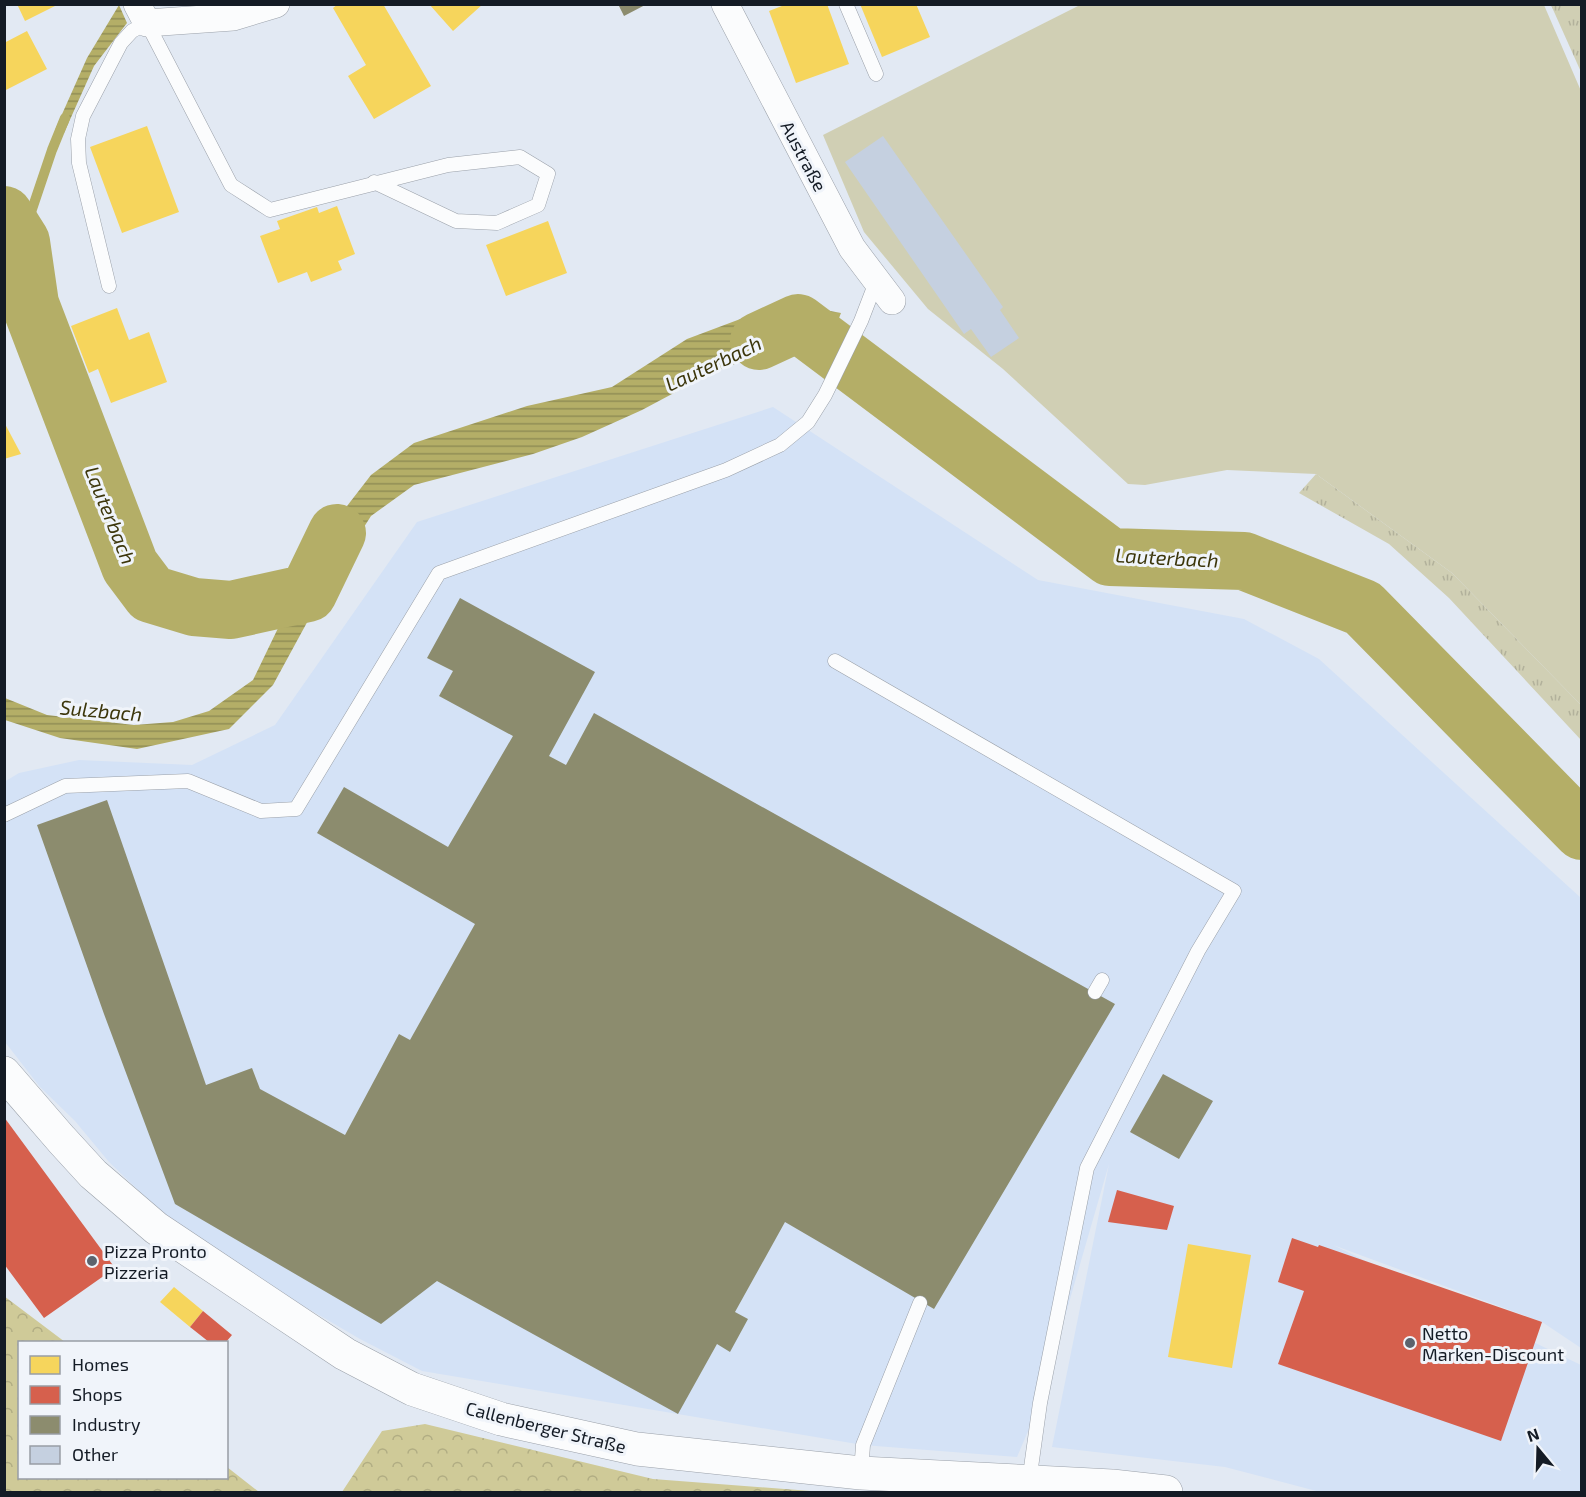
<svg xmlns="http://www.w3.org/2000/svg" width="1586" height="1497" font-family="'Exo 2',sans-serif">
	<style>
		.built { fill: #d4e2f6 }
		.grass { fill: url(#grass-tufts) }
		.forest { fill: url(#forest-crowns) }
		.garden { fill: #d0cfb4 }
		.water { fill: url(#water-rules) }
		.homes { fill: #f6d55c }
		.shops { fill: #d6604d }
		.industry { fill: #8c8c6e }
		.lines { fill: none; stroke-linecap: round; stroke-linejoin: round }
		.stream { stroke: #b4ae67; stroke-width: 10 }
		.river { stroke: #b4ae67; stroke-width: 58 }
		.building { fill: #c5d0e0 }
		.service-casing { stroke: #9aa0a9; stroke-width: 15 }
		.minor-casing { stroke: #9aa0a9; stroke-width: 28 }
		.tertiary-casing { stroke: #9aa0a9; stroke-width: 34 }
		.service { stroke: #fbfcfd; stroke-width: 14 }
		.minor { stroke: #fbfcfd; stroke-width: 27 }
		.tertiary { stroke: #fbfcfd; stroke-width: 33 }
		.poi-dot { fill: #5c636d; stroke: #f0f4fa; stroke-width: 2 }
		.labels { text-anchor: middle; dominant-baseline: central; stroke-width: 6; stroke-linejoin: round; paint-order: stroke }
		.street-label { font-size: 18px; fill: #141b25; stroke: #f0f4fa }
		.poi-label { font-size: 18px; fill: #141b25; stroke: #f0f4fa; text-anchor: start }
		.water-label { font-size: 20px; font-style: italic; fill: #3c360b; stroke: #f0f4fa }
	</style>
	<defs>
		<pattern id="grass-tufts" width="24" height="20" patternUnits="userSpaceOnUse" patternTransform="scale(1.5)"><rect width="24" height="20" fill="#d0cfb4"/><path d="M3 7l-1-3M5 7V3M7 7l1-3M15 17l-1-3M17 17v-4M19 17l1-3" fill="none" stroke="#b2b19b"/></pattern>
		<pattern id="forest-crowns" width="20" height="18" patternUnits="userSpaceOnUse" patternTransform="scale(1.5)"><rect width="20" height="18" fill="#cfca98"/><path d="M2 6a3 3 0 1 1 6 0M12 15a3 3 0 1 1 6 0" fill="none" stroke="#b1ad83"/></pattern>
		<pattern id="water-rules" width="6" height="5" patternUnits="userSpaceOnUse" patternTransform="scale(1.5)"><rect width="6" height="5" fill="#b4ae67"/><path d="M0 2.5h6" fill="none" stroke="#918d55"/></pattern>
	</defs>
	<rect width="100%" height="100%" fill="#e2e9f3"/>
	<path class="built" d="M773 407 1038 580 1244 619 1319 659 1581 898V1348L1542 1322 1333 1245 1581 1365V1492H1320L1225 1467 1052 1447 1109 1164 1040 1403 1017 1457 863 1445 422 1371 360 1339 230 1263 166 1217 109 1162 75 1121 40 1087 5 1042 4 782 19 773 79 760 192 765 275 725 417 522Z"/>
	<path class="grass" d="M1551 5H1581V72Z
		M1316 474 1452 573 1581 705V740L1449 598 1389 544 1299 493Z"/>
	<path class="forest" d="M4 1296 65 1342H20V1478H226L227 1467 259 1492H5Z
		M425 1424 653 1479 824 1492H342L382 1431Z"/>
	<path class="garden" d="M1080 5H1544L1581 91V705L1452 573 1316 474 1227 470 1145 485 1128 484 1003 369 928 309 864 232 823 135Z"/>
	<path class="water" d="M119 5 127 23 94 66 64 133 55 130 87 58Z
		M793 304 841 313 826 351 768 353 717 370 642 410 582 437 533 454 414 485 371 516 329 582 273 685 229 729 137 749 60 738 5 720V698L47 715 134 725 173 722 209 711 253 680 320 541 371 475 414 443 527 406 612 387 687 339 751 315Z
		M1248 542 1294 553 1314 568 1280 590 1208 572 1183 570 1191 544Z"/>
	<path class="homes" d="M17 4H59L25 21Z
		M338 4H383L431 86 374 119 348 76 366 65 333 8Z
		M429 4H483L453 31Z
		M787 4H827L849 64 796 83 769 11Z
		M860 4H916L930 37 882 57Z
		M27 31 47 69 4 91V43Z
		M147 126 179 212 122 233 90 147Z
		M337 206 355 254 338 261 342 270 311 282 307 272 278 283 260 236 280 229 277 221 317 207 319 213Z
		M548 221 567 273 506 296 486 245Z
		M4 227 13 241 4 244Z
		M4 285 16 308 4 314Z
		M117 308 129 340 149 332 167 382 111 403 98 369 89 373 71 326Z
		M4 422 21 454 4 459Z
		M1188 1244 1251 1255 1232 1368 1168 1357Z
		M174 1287 203 1311 190 1327 160 1302Z"/>
	<path class="shops" d="M4 1117 115 1268 44 1318 4 1264Z
		M1117 1190 1174 1206 1167 1230 1108 1222Z
		M1292 1238 1318 1247 1319 1245 1542 1322 1501 1441 1278 1364 1304 1291 1278 1282Z
		M203 1311 232 1335 226 1342H209L190 1327Z"/>
	<path class="industry" d="M618 4H647L624 16Z
		M460 598 595 672 549 756 566 765 594 713 1115 1004 934 1309 785 1222 735 1312 748 1319 730 1352 717 1344 678 1414 437 1281 381 1324 175 1204 104 1014 37 825 107 800 206 1085 252 1068 260 1089 345 1135 399 1034 410 1040 475 924 317 833 344 787 448 847 513 736 439 696 453 671 427 658Z
		M1163 1074 1213 1101 1179 1159 1130 1132Z"/>
	<g class="lines">
		<path class="stream" d="M21 242 52 150 65 118"/>
		<path class="river" d="M4 215 21 242 30 304 130 566 151 594 194 607 231 610 308 593 337 533
			M759 341 798 323 1110 557 1244 561 1363 608 1582 831"/>
	</g>
	<path class="building" d="M883 136 1003 307 1000 310 1019 338 991 357 971 329 964 334 845 162Z"/>
	<g class="lines">
		<defs>
			<path id="service" d="M846 4 876 74
				M109 286 79 163 78 139 83 116 121 43 132 31 147 23 231 185 270 210 448 165 520 157 548 174 538 205 497 223 456 221 374 182
				M835 661 1234 891 1198 951 1087 1168 1040 1403 1029 1482
				M4 815 65 786 188 781 261 811 296 809 439 573 726 470 780 445 808 422 825 395 861 321 876 282
				M1095 992 1102 980
				M861 1473 863 1445 920 1303"/>
			<path id="minor" d="M137 4 147 23 233 17 276 4
				M725 4 852 248 892 301"/>
			<path id="tertiary" d="M4 1073 61 1139 93 1174 156 1228 345 1354 412 1389 501 1419 637 1449 861 1473 1112 1486 1166 1492"/>
		</defs>
		<use href="#service" class="service-casing"/>
		<use href="#minor" class="minor-casing"/>
		<use href="#tertiary" class="tertiary-casing"/>
		<use href="#service" class="service"/>
		<use href="#minor" class="minor"/>
		<use href="#tertiary" class="tertiary"/>
	</g>
	<g class="poi-dot">
		<circle cx="92" cy="1261" r="6"/>
		<circle cx="1410" cy="1343" r="6"/>
	</g>
	<g class="labels">
		<g class="street-label">
			<text transform="translate(804 156) rotate(62)">Austraße</text>
			<text transform="translate(546 1427) rotate(14)">Callenberger Straße</text>
		</g>
		<g class="poi-label">
			<text x="104" y="1251">Pizza Pronto<tspan x="104" dy="21">Pizzeria</tspan></text>
			<text x="1422" y="1333">Netto<tspan x="1422" dy="21">Marken-Discount</tspan></text>
		</g>
		<g class="water-label">
			<text transform="translate(713 363) rotate(-25)">Lauterbach</text>
			<text transform="translate(111 515) rotate(68)">Lauterbach</text>
			<text transform="translate(1167 557) rotate(3)">Lauterbach</text>
			<text transform="translate(101 710) rotate(5)">Sulzbach</text>
		</g>
	</g>
	<rect width="1586" height="1497" fill="none" stroke="#141b25" stroke-width="12"/>
	<rect x="18" y="1341" width="210" height="138" fill="#f0f4fa" stroke="#989da5" stroke-width="1.5"/>
	<rect x="30" y="1356" width="30" height="18" fill="#f6d55c" stroke="#989da5" stroke-width="1.5"/>
	<text x="72" y="1371" font-size="18" fill="#141b25">Homes</text>
	<rect x="30" y="1386" width="30" height="18" fill="#d6604d" stroke="#989da5" stroke-width="1.5"/>
	<text x="72" y="1401" font-size="18" fill="#141b25">Shops</text>
	<rect x="30" y="1416" width="30" height="18" fill="#8c8c6e" stroke="#989da5" stroke-width="1.5"/>
	<text x="72" y="1431" font-size="18" fill="#141b25">Industry</text>
	<rect x="30" y="1446" width="30" height="18" fill="#c5d0e0" stroke="#989da5" stroke-width="1.5"/>
	<text x="72" y="1461" font-size="18" fill="#141b25">Other</text>
	<g transform="translate(1538 1449) rotate(341)" stroke="#f0f4fa" stroke-width="4.5" paint-order="stroke">
	<path d="M0-4.5L10 22L0 15L-10 22Z" fill="#141b25"/>
	<text y="-9" font-size="16" font-weight="bold" text-anchor="middle" fill="#141b25">N</text>
	</g>
</svg>
